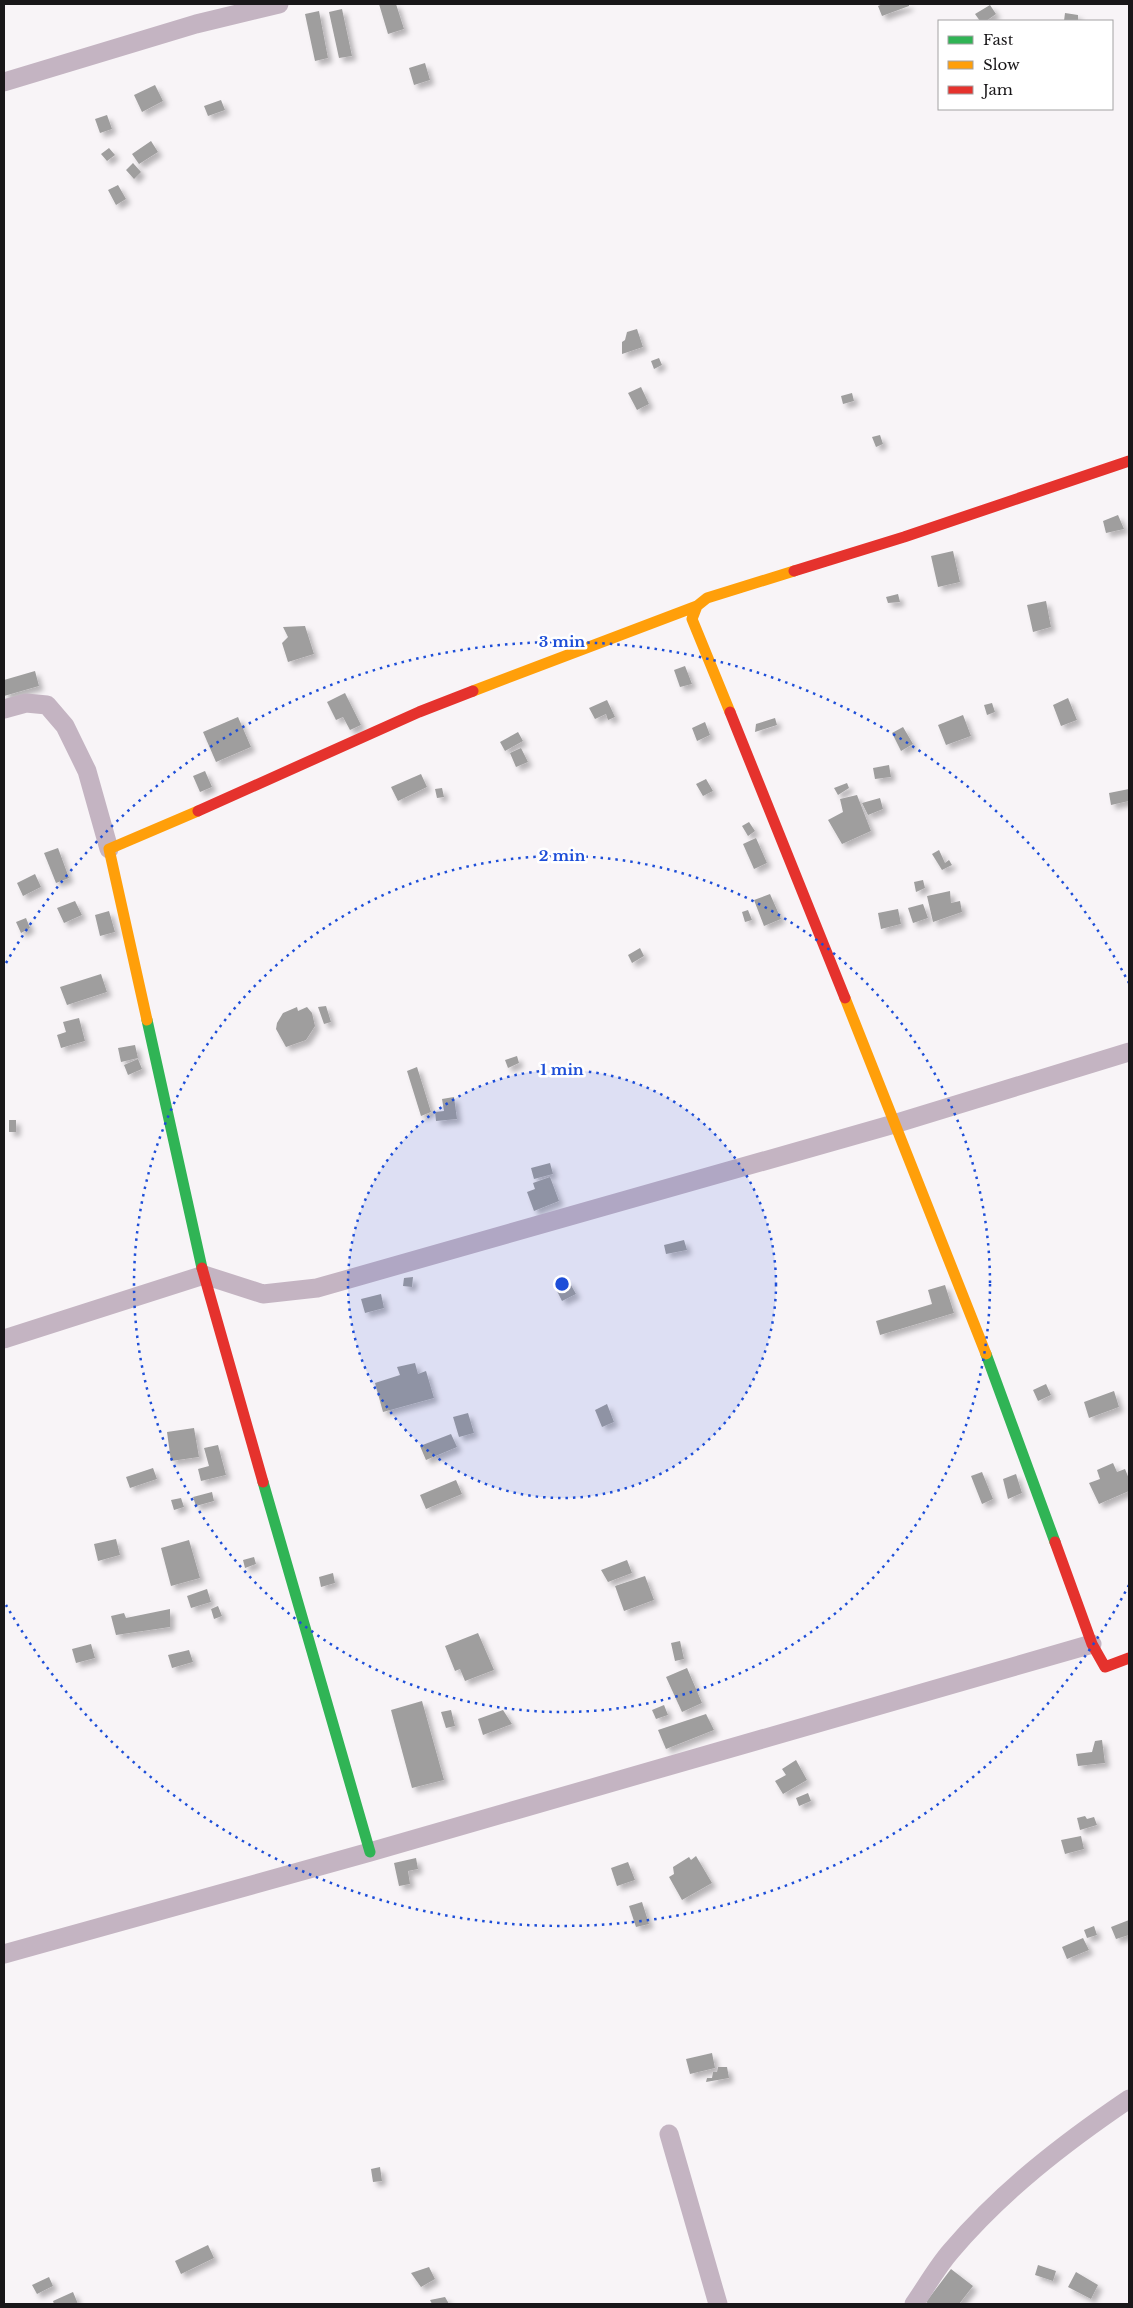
<svg xmlns="http://www.w3.org/2000/svg" width="1133" height="2308" font-family="'Libre Baskerville',serif">
	<style>
		.building { fill: #9f9e9e; filter: url(#shadow) }
		.lines { fill: none; stroke-linecap: round; stroke-linejoin: round }
		.street { stroke: #c4b4c2; stroke-width: 19 }
		.fast { stroke: #30b455; stroke-width: 11 }
		.slow { stroke: #ff9f0a; stroke-width: 11 }
		.jam { stroke: #e5322d; stroke-width: 11 }
		.ring { fill: none; stroke: #1d4ed8; stroke-width: 2.5; stroke-dasharray: 2.5 5 }
		.centre { fill: #1d4ed8; stroke: #fff; stroke-width: 2.5 }
		.ring-label { font-size: 15px; text-anchor: middle; font-weight: bold; fill: #1d4ed8; stroke: #fff; stroke-width: 5; stroke-linejoin: round; paint-order: stroke }
	</style>
	<defs>
		<filter id="shadow"><feDropShadow dx="4.5" dy="4.5" stdDeviation="2.5" flood-color="#0004"/></filter>
	</defs>
	<rect width="100%" height="100%" fill="#f8f4f7"/>
	<path class="building" d="M379 4H396L404 29 388 34Z
		M883 4H909V6L882 16 878 6Z
		M990 5 996 14 986 21H980L975 14Z
		M342 9 352 56 339 58 329 12Z
		M319 11 328 58 315 61 305 14Z
		M1065 13 1078 15V21H1064Z
		M425 63 430 80 414 85 409 68Z
		M155 85 163 101 142 112 134 95Z
		M221 100 225 110 208 116 204 106Z
		M107 115 112 129 100 133 95 119Z
		M151 141 158 152 139 164 132 154Z
		M109 148 115 155 107 161 101 154Z
		M133 163 141 172 134 179 126 170Z
		M118 185 126 199 116 205 108 190Z
		M637 329 643 347 622 354V342L625 340 627 332Z
		M659 358 662 365 654 369 651 361Z
		M641 387 649 404 637 410 628 393Z
		M852 393 854 401 843 404 841 396Z
		M880 435 883 444 876 447 872 437Z
		M1118 515 1124 529 1106 533 1103 521Z
		M953 551 960 582 938 587 931 556Z
		M898 594 900 602 888 603 886 597Z
		M1046 601 1051 627 1033 632 1027 605Z
		M305 626 314 654 288 662 282 643 288 637 283 627Z
		M685 666 692 684 680 687 674 670Z
		M35 671 39 686 4 696V680Z
		M345 693 361 725 350 730 343 717 336 720 327 702Z
		M1068 698 1077 720 1061 726 1053 705Z
		M607 700 615 717 608 720 606 714 595 719 589 708Z
		M992 703 995 712 987 715 984 705Z
		M963 715 971 736 946 745 938 725Z
		M238 717 251 747 216 762 203 732Z
		M775 718 777 725 755 732 756 724Z
		M705 722 710 735 697 741 692 728Z
		M903 727 913 744 901 751 892 733Z
		M518 732 523 741 505 751 500 742Z
		M521 748 528 762 516 767 510 753Z
		M889 765 891 777 875 779 873 768Z
		M205 771 212 787 200 792 193 776Z
		M421 774 427 787 398 801 391 787Z
		M706 779 713 791 703 796 696 784Z
		M847 783 849 788 838 795 834 788Z
		M442 788 444 797 437 798 435 789Z
		M1129 789V801L1111 805 1109 793Z
		M857 795 871 831 842 844 828 820 843 812 840 799Z
		M880 798 883 809 868 815 862 803Z
		M749 822 755 831 748 836 742 826Z
		M756 838 767 863 754 869 743 844Z
		M58 848 69 878 56 883 44 853Z
		M939 850 945 863 949 860 952 865 942 870 932 854Z
		M35 874 41 887 23 896 17 883Z
		M923 880 925 888 916 892 914 882Z
		M950 891 951 903 960 901 962 912 933 922 927 896Z
		M770 894 781 919 764 926 754 900Z
		M75 901 82 915 64 923 57 908Z
		M923 904 928 918 913 923 908 908Z
		M898 909 901 924 881 929 878 913Z
		M748 910 752 920 745 922 742 912Z
		M109 911 115 932 100 936 95 915Z
		M26 918 30 928 21 933 16 922Z
		M640 948 644 956 632 963 628 955Z
		M101 974 107 992 67 1005 60 987Z
		M326 1006 331 1022 324 1024 318 1007Z
		M297 1007 298 1011 307 1007 312 1013 315 1026 306 1040 286 1047 276 1029 277 1023 283 1013Z
		M79 1018 85 1041 61 1048 57 1035 66 1032 63 1022Z
		M135 1045 138 1058 121 1062 118 1048Z
		M517 1056 519 1063 508 1068 505 1060Z
		M138 1059 142 1069 128 1075 124 1065Z
		M417 1067 431 1112 421 1116 407 1071Z
		M454 1097 457 1119 436 1121 435 1112 444 1111 442 1099Z
		M9 1120H16V1132H9Z
		M550 1163 553 1174 534 1179 531 1168Z
		M550 1177 559 1201 534 1211 527 1192 535 1189 533 1183Z
		M684 1240 687 1250 666 1254 664 1245Z
		M413 1277 412 1287 403 1286 404 1278Z
		M568 1280 576 1294 562 1301 555 1287Z
		M945 1285 954 1313 880 1335 876 1321 932 1304 928 1290Z
		M381 1294 384 1308 365 1313 361 1299Z
		M415 1363 418 1374 426 1371 434 1398 383 1412 375 1383 400 1375 397 1367Z
		M1046 1384 1051 1395 1038 1401 1033 1390Z
		M1114 1391 1119 1407 1089 1418 1084 1402Z
		M607 1404 614 1422 602 1427 595 1410Z
		M468 1413 474 1433 459 1437 453 1417Z
		M194 1428 199 1457 171 1461 167 1432Z
		M451 1434 457 1447 426 1460 420 1446Z
		M218 1445 226 1475 201 1481 198 1469 209 1466 204 1448Z
		M1113 1463 1117 1472 1125 1469 1129 1479V1491L1099 1504 1089 1483 1100 1479 1097 1470Z
		M153 1468 157 1479 130 1488 126 1477Z
		M982 1472 993 1499 982 1504 971 1476Z
		M1016 1474 1022 1493 1008 1499 1003 1479Z
		M456 1480 462 1494 426 1509 420 1495Z
		M212 1492 214 1501 196 1506 193 1497Z
		M181 1498 184 1507 174 1510 171 1500Z
		M116 1539 120 1555 98 1561 94 1544Z
		M189 1540 200 1578 171 1586 161 1548Z
		M254 1557 256 1564 245 1568 243 1560Z
		M627 1560 632 1573 608 1582 601 1570Z
		M333 1573 335 1583 321 1587 319 1577Z
		M645 1576 654 1600 624 1611 615 1586Z
		M207 1589 211 1602 191 1608 187 1596Z
		M218 1606 222 1616 214 1619 211 1609Z
		M170 1609V1627L116 1635 111 1616 124 1613 126 1618Z
		M478 1633 494 1670 465 1681 460 1669 455 1671 445 1646Z
		M680 1641 684 1659 675 1661 671 1643Z
		M91 1644 95 1658 76 1663 72 1649Z
		M189 1650 193 1662 172 1668 168 1655Z
		M687 1668 702 1703 682 1712 666 1677Z
		M422 1701 444 1780 412 1788 391 1710Z
		M664 1705 668 1715 656 1719 652 1710Z
		M451 1710 455 1726 446 1728 441 1712Z
		M503 1710 512 1724 483 1735 478 1719Z
		M706 1714 714 1730 666 1749 658 1730Z
		M1102 1740 1105 1763 1078 1766 1076 1754 1092 1752 1095 1741Z
		M796 1760 807 1780 783 1794 775 1781 786 1775 782 1769Z
		M808 1793 811 1801 799 1806 796 1798Z
		M1085 1816 1087 1819 1094 1817 1097 1825 1080 1830 1077 1818Z
		M1081 1836 1084 1849 1065 1854 1061 1840Z
		M696 1856 712 1883 682 1900 669 1877 674 1874 673 1867 689 1857 691 1860Z
		M416 1858 418 1869 408 1871 410 1884 399 1886 394 1863Z
		M628 1862 635 1880 617 1886 611 1868Z
		M642 1902 649 1924 636 1927 629 1906Z
		M1129 1920V1935L1116 1939 1111 1927Z
		M1094 1926 1097 1935 1087 1938 1084 1930Z
		M1083 1938 1089 1950 1067 1959 1062 1947Z
		M712 2053 715 2068 690 2074 686 2059Z
		M718 2067H727L729 2078 706 2082 707 2078H712L713 2072H717Z
		M380 2167 382 2181 373 2182 371 2169Z
		M208 2245 214 2258 181 2274 175 2261Z
		M1038 2265 1056 2271 1053 2281 1035 2275Z
		M429 2267 435 2279 421 2287 411 2273Z
		M951 2269 973 2286 959 2304H929L926 2302Z
		M1076 2272 1098 2285 1091 2299 1068 2287Z
		M49 2277 53 2286 37 2294 32 2285Z
		M73 2292 78 2304H54L53 2301Z
		M445 2297 449 2304H432L430 2300Z"/>
	<g class="lines">
		<path class="street" d="M4 82 196 24 279 4
			M4 709 26 703 47 705 65 726 87 771 109 849
			M4 1339 204 1275 263 1294 317 1288 894 1124 1129 1052
			M4 1954 370 1852 1092 1644
			M669 2134 718 2304
			M914 2304C926 2287 937 2267 951 2251 1002 2191 1064 2143 1129 2099"/>
		<path class="fast" d="M147 1020 202 1268
			M986 1354 1055 1542
			M263 1482 370 1852"/>
		<path class="slow" d="M473 691 697 606
			M730 712 692 619 697 606 707 598 794 571
			M845 998 986 1354
			M147 1020 109 849 198 811"/>
		<path class="jam" d="M794 571 904 537 1129 461
			M730 712 845 998
			M198 811 419 712 473 691
			M202 1268 263 1482
			M1055 1542 1092 1644 1105 1667 1129 1658"/>
	</g>
	<circle cx="562" cy="1284" r="214" fill="#1d4ed8" fill-opacity=".12"/>
	<g class="ring">
		<circle cx="562" cy="1284" r="214"/>
		<circle cx="562" cy="1284" r="428"/>
		<path d="M1129 1585A642 642 0 0 1 6 1605M6 963A642 642 0 0 1 1129 983"/>
	</g>
	<circle cx="562" cy="1284" r="8" class="centre"/>
	<g class="ring-label">
		<text x="562" y="647">3 min</text>
		<text x="562" y="861">2 min</text>
		<text x="562" y="1075">1 min</text>
	</g>
	<rect width="1133" height="2308" fill="none" stroke="#191719" stroke-width="10"/>
	<rect x="938" y="20" width="175" height="90" fill="#ffffff" stroke="#a3a2a3"/>
	<rect x="948" y="36" width="25" height="8" fill="#30b455" stroke="#a3a2a3"/>
	<text x="983" y="45" font-size="15" fill="#191719">Fast</text>
	<rect x="948" y="61" width="25" height="8" fill="#ff9f0a" stroke="#a3a2a3"/>
	<text x="983" y="70" font-size="15" fill="#191719">Slow</text>
	<rect x="948" y="86" width="25" height="8" fill="#e5322d" stroke="#a3a2a3"/>
	<text x="983" y="95" font-size="15" fill="#191719">Jam</text>
</svg>
